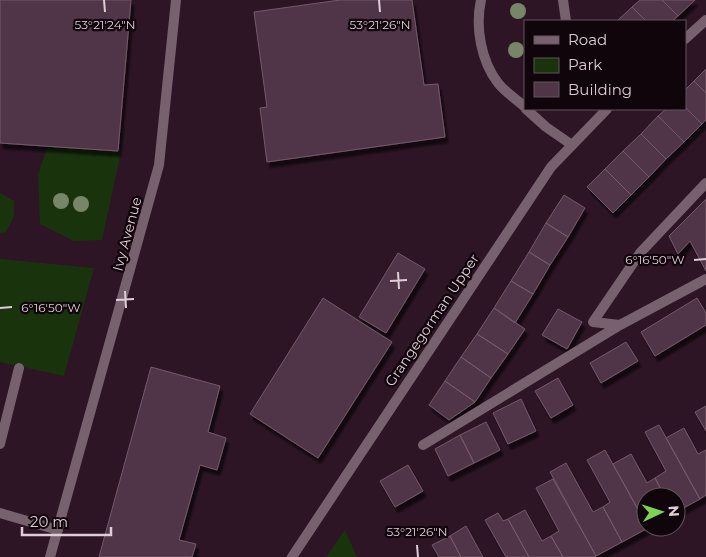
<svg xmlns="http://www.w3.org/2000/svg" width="706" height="557" font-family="Montserrat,sans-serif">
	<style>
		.green { fill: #19330d }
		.building { fill: #503547; stroke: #75586b; filter: url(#shadow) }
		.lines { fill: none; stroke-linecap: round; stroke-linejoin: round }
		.lane { stroke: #77616f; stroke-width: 10 }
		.street { stroke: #77616f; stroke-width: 10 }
		.tree { fill: #768667 }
		.ticks { fill: none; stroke: #decdd7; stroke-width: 2 }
		.labels { text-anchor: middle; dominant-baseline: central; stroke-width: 4.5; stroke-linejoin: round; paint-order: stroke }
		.street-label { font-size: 14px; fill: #decdd7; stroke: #0f050b }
		.ticks-label { font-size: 12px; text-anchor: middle; fill: #decdd7; stroke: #0f050b; stroke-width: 4.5; stroke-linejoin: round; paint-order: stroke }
	</style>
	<defs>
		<filter id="shadow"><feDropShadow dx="3" dy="5.5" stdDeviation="1" flood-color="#0009"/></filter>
	</defs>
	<rect width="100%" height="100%" fill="#2d1526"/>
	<path class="green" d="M48 146 121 152 102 240 74 241 40 224 38 174Z
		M0 193 14 201V216L6 232 0 233Z
		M0 259 94 268 64 376 0 362Z
		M345 530 357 557H326Z"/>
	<path class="building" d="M0 0H131L118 151 0 143Z
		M412 0 424 85 438 84 445 137 267 162 260 108 267 107 254 12 340 0Z
		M640 0H662L678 16 672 21H646L632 7Z
		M662 0H695L678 16Z
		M632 7 646 21H617Z
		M706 69V93L694 81Z
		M694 81 706 93V120L702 124 685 107V90Z
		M685 107 702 124 684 142 658 116 666 109H685Z
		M658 116 684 142 666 159 641 134Z
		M641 134 666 159 649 177 623 151Z
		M623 151 649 177 631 195 605 169Z
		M605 169 631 195 613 213 587 187Z
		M564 195 585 208 568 237 546 223Z
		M706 199V271L690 241 678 254 669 236Z
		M546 223 568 237 550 265 529 252Z
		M529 252 550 265 533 294 511 281Z
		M398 253 425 269 386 333 359 317Z
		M511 281 533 294 515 323 494 308Z
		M323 298 392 342 318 458 250 414Z
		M697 298 706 313V325L655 356 641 332Z
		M494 308 525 329 508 354 477 334Z
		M558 309 582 322 567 349 542 335Z
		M477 334 508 354 491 378 461 357Z
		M626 342 638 361 601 383 590 363Z
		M461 357 491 378 475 402 445 381Z
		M151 367 220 386 208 432 226 438 217 470 200 465 179 540 196 544 192 557H99Z
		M558 378 573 405 551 418 535 391Z
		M445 381 475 402 449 420 429 405Z
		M521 399 536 431 508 444 493 413Z
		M706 406V431L695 412Z
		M486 422 500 450 474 463 460 435Z
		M659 425 700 499 676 512V497H665L655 478 666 471 645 432Z
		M684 428 698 454 706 450V495L700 499 666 438Z
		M460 435 474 463 448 476 435 449Z
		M605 450 648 528 622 542 603 507 610 502 587 460Z
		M631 454 647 483 655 478 665 497H646V524L613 464Z
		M566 463 593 512 603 507 622 542 596 556 550 472Z
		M408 465 423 491 395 507 380 481Z
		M553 479 596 556 595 557H563L551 536 559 531 536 488Z
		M525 510 542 541 551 536 563 557H529L508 519Z
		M498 513 503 521 508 519 529 557H506L485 520Z
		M466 526 483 557H461L450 536Z
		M450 536 461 557H439L432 545Z"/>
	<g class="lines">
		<path class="lane" d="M481 0C475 27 481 61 498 83 505 92 516 99 525 107
			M563 0 566 21
			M526 109 546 127 572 145
			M620 325 593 322 640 253 706 183
			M0 444 19 368
			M423 445 620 325 706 279
			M0 513 58 530
			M50 557 159 165 176 0"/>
		<path class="street" d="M685 39 706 20
			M292 557 551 167 607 109"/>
	</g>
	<g class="tree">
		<circle cx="518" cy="11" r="8"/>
		<circle cx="516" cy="50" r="8"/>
		<circle cx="61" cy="201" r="8"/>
		<circle cx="81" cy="204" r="8"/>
	</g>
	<path class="ticks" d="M104 0 105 12M379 0 380 12M694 260 706 259M398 272 399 289M390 281 407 280M125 291 126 308M116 300 134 299M0 308 12 307M417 545 418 557"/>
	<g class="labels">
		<g class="street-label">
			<text transform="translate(127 234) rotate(-75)">Ivy Avenue</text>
			<text transform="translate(432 320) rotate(-56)">Grangegorman Upper</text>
		</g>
	</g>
	<g class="ticks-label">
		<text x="105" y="29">53°21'24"N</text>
		<text x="380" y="29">53°21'26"N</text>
		<text x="655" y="264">6°16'50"W</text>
		<text x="51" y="312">6°16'50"W</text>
		<text x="417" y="536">53°21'26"N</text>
	</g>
	<rect x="524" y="20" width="162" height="90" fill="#0f050b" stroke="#62555d"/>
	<rect x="534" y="36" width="25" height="8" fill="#77616f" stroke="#62555d"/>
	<text x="568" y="45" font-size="15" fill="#decdd7">Road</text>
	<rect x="534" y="58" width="25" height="15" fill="#19330d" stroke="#62555d"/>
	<text x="568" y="70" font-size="15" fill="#decdd7">Park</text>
	<rect x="534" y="82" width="25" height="15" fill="#503547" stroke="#62555d"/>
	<text x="568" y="95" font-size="15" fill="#decdd7">Building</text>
	<g transform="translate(661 512) rotate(86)"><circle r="24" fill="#0f050b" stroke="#62555d"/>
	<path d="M0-4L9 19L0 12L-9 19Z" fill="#7dd154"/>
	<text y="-8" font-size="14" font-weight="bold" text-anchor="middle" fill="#decdd7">N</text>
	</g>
	<path d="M22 527v8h89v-8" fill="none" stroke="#decdd7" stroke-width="2.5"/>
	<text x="30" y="527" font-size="15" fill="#decdd7" stroke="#0f050b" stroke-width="4" paint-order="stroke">20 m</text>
</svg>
